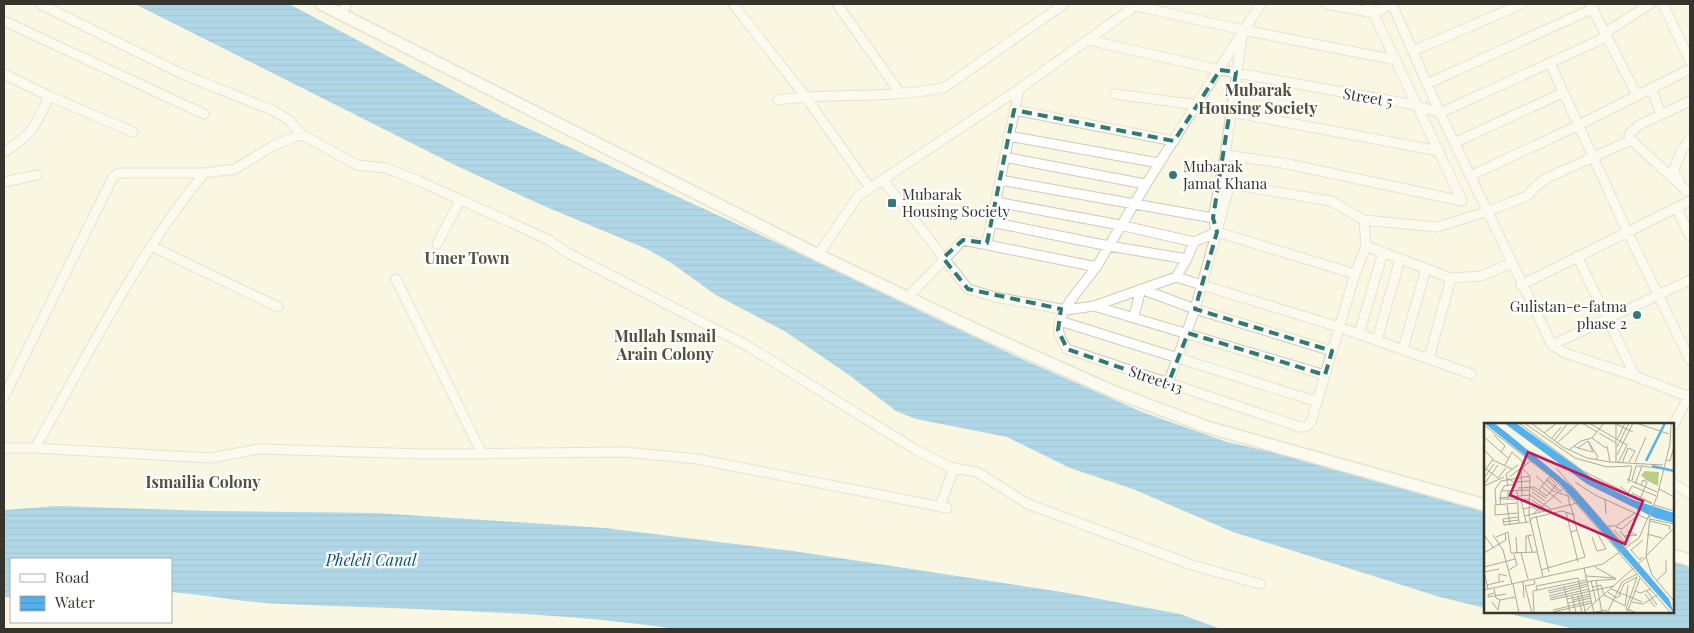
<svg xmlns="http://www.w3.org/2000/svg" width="1694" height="633" font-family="'Playfair Display',serif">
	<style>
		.water { fill: url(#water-rules) }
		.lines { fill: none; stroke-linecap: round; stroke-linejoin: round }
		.minor-casing { stroke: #cecbb8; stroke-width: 11 }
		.major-casing { stroke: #cecbb8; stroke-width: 14 }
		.minor { stroke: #fff; stroke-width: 9 }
		.major { stroke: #fff; stroke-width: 11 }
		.marked { fill: none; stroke: #317973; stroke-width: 4; stroke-dasharray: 10 6; stroke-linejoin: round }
		.poi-dot { fill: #317973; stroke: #fff; stroke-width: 2 }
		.labels { text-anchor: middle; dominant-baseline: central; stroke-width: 4.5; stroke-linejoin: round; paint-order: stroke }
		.street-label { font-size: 15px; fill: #36352d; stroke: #fff }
		.poi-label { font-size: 15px; fill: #36352d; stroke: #fff; text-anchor: start }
		.neighbourhood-label { font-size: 16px; font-weight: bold; fill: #524f3e; stroke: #fff }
		.water-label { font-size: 16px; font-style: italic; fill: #07527a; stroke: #fff }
		.inset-river { fill: none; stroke: #54b1ed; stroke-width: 2.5 }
		.inset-road { fill: none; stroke: #aba99a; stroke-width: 1 }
		.view { fill: #c2185b; fill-opacity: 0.15; stroke: #c2185b; stroke-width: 2.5 }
		.inset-edge { fill: none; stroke: #36352d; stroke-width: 2.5 }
	</style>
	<defs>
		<pattern id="water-rules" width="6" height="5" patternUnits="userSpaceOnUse" patternTransform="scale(1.25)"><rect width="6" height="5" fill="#54b1ed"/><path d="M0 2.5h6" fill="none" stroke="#4691c0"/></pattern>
	</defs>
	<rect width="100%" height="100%" fill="#f9f6e2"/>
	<path class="water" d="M135 4H289L503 117 737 224 1015 356 1142 412 1227 442 1297 458 1485 510V608L1440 597 1233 532 1133 489 1070 468 1007 437 916 419 896 411 849 375 786 332 716 295 670 262 647 249 544 206 459 167Z
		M57 506 209 511 377 513 605 528 793 551 1062 592 1180 614 1221 629H676C546 610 415 610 284 604 246 603 209 595 171 592V559H11V597H4V510Z
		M1673 562 1690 566V629H1575L1501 612H1673Z"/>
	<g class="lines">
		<defs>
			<path id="minor" d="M40 4 182 74 274 111 289 120 301 134 357 165 386 168 419 181 549 240 566 252 746 345 913 448 949 467 977 472 1028 504 1192 565 1260 584
				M733 4 805 96 870 188
				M837 4 900 93
				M1261 4C1206 89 1151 174 1100 261 1088 281 1067 299 1060 321 1056 331 1061 340 1067 349L1300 427H1306L1311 422 1355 274 1366 246 1364 220
				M1327 4 1374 13 1391 4
				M1392 4 1440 113 1552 345 1565 353 1635 376 1689 397
				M1590 4 1637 95
				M1663 4 1690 61
				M1136 6 1243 30 1396 60
				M341 14 347 4
				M4 21 204 114
				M1088 40 1220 70 1415 105 1440 113 1600 40 1608 31 1650 4
				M1413 51 1522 4
				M1550 63 1627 231 1690 360
				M4 74 49 96 133 132
				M1427 84 1592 9
				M1651 88 1661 114
				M1115 94 1198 105
				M778 100C833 92 891 100 945 87L1064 4
				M1014 110 1174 141
				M1231 112 1439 151
				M1008 136 1159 163
				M1454 143 1562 93
				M4 152C33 134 35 127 49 96
				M1225 155 1283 163 1462 201 1369 4
				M1004 157 1145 184
				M1470 176 1579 125 1690 69
				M883 180 968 289 995 297 1066 310 1094 306 1176 277 1339 327 1471 374
				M1000 180 1213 218 1217 232
				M1679 180 1673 172 1682 150 1690 139
				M4 182 37 175
				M1687 191 1631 140 1629 134 1639 125 1690 101
				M996 202 1120 225 1194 242 1217 232 1355 274
				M1676 207 1690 236
				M1213 218 1225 155 1242 36
				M991 222 1109 246 1187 259 1176 277
				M987 243 1019 89
				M437 244 460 200
				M151 246 278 307
				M1366 246 1451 278 1481 276 1511 263
				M818 255 858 196 1019 89 1138 4
				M1577 256 1635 376
				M1187 259 1194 242
				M396 279 482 454
				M1521 285 1690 201
				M909 296 963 240 1097 267
				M1094 306 1325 375
				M1134 316 1141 289 1195 309 1332 351
				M1060 321 1318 402
				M1359 334 1383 252
				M1377 340 1400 259
				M1552 345 1690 280
				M1403 349 1426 269
				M1429 358 1451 278
				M1168 384 1195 309 1230 184 1331 201 1364 220 1437 227 1486 212 1527 196 1536 186 1547 178 1631 140
				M4 397 113 177 119 173H204
				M1673 426 1690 394
				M4 448H35C88 355 136 257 204 173L235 169 271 147 301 134
				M35 448 210 458 259 449 423 454 625 452 697 459 947 508
				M1673 483 1690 494
				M940 506 954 468"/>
			<path id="major" d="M321 4 818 255 985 334 1112 391 1207 427 1485 505
				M1673 555 1690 560"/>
		</defs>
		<use href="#minor" class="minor-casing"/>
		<use href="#major" class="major-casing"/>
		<use href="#minor" class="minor"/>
		<use href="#major" class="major"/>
	</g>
	<path d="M0 0H1694V633H0ZM1220 70 1236 72 1213 218 1217 232 1195 309 1332 351 1325 375 1188 333 1168 384 1067 349 1058 330 1061 309 968 289 943 258 963 240 987 243 1014 110 1174 141Z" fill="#f9f6e2" fill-opacity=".55" fill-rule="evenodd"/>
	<path class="marked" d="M1220 70 1236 72 1213 218 1217 232 1195 309 1332 351 1325 375 1188 333 1168 384 1067 349 1058 330 1061 309 968 289 943 258 963 240 987 243 1014 110 1174 141Z"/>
	<g class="poi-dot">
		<circle cx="1173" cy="175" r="5"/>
		<rect x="887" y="198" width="10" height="10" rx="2.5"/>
		<circle cx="1637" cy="315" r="5"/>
	</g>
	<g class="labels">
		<g class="street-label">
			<text transform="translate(1368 97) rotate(10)">Street 5</text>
			<text transform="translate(1156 379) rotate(19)">Street 13</text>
		</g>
		<g class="poi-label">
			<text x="1183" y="166">Mubarak<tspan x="1183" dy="17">Jamat Khana</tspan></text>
			<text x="902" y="194">Mubarak<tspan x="902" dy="17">Housing Society</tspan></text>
			<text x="1627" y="306" text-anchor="end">Gulistan-e-fatma<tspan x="1627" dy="17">phase 2</tspan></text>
		</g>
		<g class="neighbourhood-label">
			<text x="1258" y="89">Mubarak<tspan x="1258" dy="18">Housing Society</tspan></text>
			<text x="467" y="257">Umer Town</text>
			<text x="665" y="335">Mullah Ismail<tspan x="665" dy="18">Arain Colony</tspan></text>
			<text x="203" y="481">Ismailia Colony</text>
		</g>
		<g class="water-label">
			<text x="371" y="559">Pheleli Canal</text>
		</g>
	</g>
	<g transform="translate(1484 423)">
		<rect width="190" height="190" fill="#f9f6e2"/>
		<path d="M161 48 175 49 174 63 162 57 157 52Z" fill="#b8cd85"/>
		<path d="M0 0H10L23 10 92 67 185 176 190 190 75 60ZM20 0H32L118 62 150 77 190 90V100L171 95 103 61Z" fill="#54b1ed"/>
		<path class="inset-river" d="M162 38 181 0M168 43 190 48"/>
		<path class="inset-road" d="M35 0 99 48 145 71M40 0 91 35 123 44 148 43M47 0 79 24 103 35 126 39 179 42M98 0 113 9M105 0 143 22 134 40M152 0 185 11M132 1 149 9M0 2 71 57 135 129M60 10 73 0M115 10 132 20M10 12 21 23 17 29M0 14 24 35M108 15 122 25M134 15 141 0M67 16 77 4M70 18 84 0M104 18 114 34 111 37M73 20 95 0M90 23 94 25 104 18 109 29 94 25M123 23 126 39M133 24 145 0M144 25 151 28 145 39M0 27 9 36 0 49M85 27 97 18 108 15 120 0M133 32 149 0M9 37 28 46M183 37 186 38 190 23M132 39V0M151 39 162 14M138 40 144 25M21 42 28 29 42 42M38 45 46 53 45 92 59 154M72 45 141 123M2 46 14 55 22 45M37 47 38 72M52 53 69 68 84 73 86 83M25 54 47 38M0 55 10 41M63 56 78 69M143 56 173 69M62 57 74 68M148 57 152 43H158M31 59 46 58M91 59 111 72 151 90M1 60 14 42M144 60 148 44M151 61 158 43 178 46M0 63 20 54M24 63 22 51 34 42M57 63 78 80M136 63 145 71 168 81M34 65 50 64 63 73 73 61M47 65 62 75M175 66 190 74M33 67 35 100M55 67 65 54 72 61M18 68 20 63 32 61 23 55M48 69 61 78M144 70 148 63 172 73M148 70 168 80M15 75 46 72 68 87M16 76H24V68M24 76 46 77M121 76 122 91M156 76 163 59 159 57 157 62M37 77 42 99M48 77 64 88M33 80 11 82V92L34 90M47 81 60 89M12 82 11 66 17 58 46 53M16 82 17 68 46 67M23 82 26 102M170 82 190 88M87 83 93 107 87 109M39 86 48 84 56 89M82 89 94 139M49 91 93 80M41 93 49 91 78 66M52 93 65 149M34 94 19 96 20 102 45 99M166 96 190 101M166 98 186 103 185 107M19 99 35 97M46 99 48 95 78 88 91 92M124 103H132L151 90 163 96M132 104 138 106 155 91M130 107 143 122M136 108 146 120M163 111 178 115M0 112 9 124M9 112 19 127 28 161M44 113 48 129M140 113 153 112 143 108M12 114 24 109 27 130 54 129M32 114 33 130M108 114 113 128 122 126 113 110M0 130 22 117 21 110M37 130 44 156M42 130V113L48 112M135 130 187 190M162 133 190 105M158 134 156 137 147 127 159 117M162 134 168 152 190 178M0 144 31 136M111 144 132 156M100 145 110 190M25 147 33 142 30 131M57 147 101 134 93 107M0 149 4 166M0 149 15 146M102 153 131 155M112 157 118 190M107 158 112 178M172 158 182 149V137M15 159V151L23 153M39 159 40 175M29 161 35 190M3 162 20 158M80 163 86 190M109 164 117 162 120 172M10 166 12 175 16 177 31 174M127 166 158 179M0 167 119 141 155 115 173 74 186 21 187 0M53 167 52 163 94 155 101 188M64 168 107 158 132 156M151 168 156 170 167 166M163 168 173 182M124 169 132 175 137 172M10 170 4 172V174L22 171M65 170 104 161M161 171 171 184M94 172 98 190M120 172 141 183M135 172 140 161 153 154M65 173 104 163M88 173 92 190M66 175 105 166M83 176 106 171M66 177 130 163M89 177 106 173M8 179 14 187 16 177M148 179 159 181 173 172M84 180 107 175M141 183 144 162M69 187 107 178M69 189 108 180M151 189 142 186 153 154M48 190 41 163 51 161 50 157M50 190 49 168 102 157M99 190 162 134 166 93M106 190 123 187M123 190 138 159 153 151M143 190 156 155"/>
		<path class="view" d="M44 29 159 78 141 121 26 72Z"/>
		<rect width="190" height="190" class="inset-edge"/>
	</g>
	<rect width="1694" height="633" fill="none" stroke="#36352d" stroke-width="10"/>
	<rect x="10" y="558" width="162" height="65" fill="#ffffff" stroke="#afaeab"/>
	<rect x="20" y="574" width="25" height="8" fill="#ffffff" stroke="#afaeab"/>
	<text x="55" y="583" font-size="15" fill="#36352d">Road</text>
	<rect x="20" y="596" width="25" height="15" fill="url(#water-rules)" stroke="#afaeab"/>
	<text x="55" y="608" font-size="15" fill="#36352d">Water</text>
</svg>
